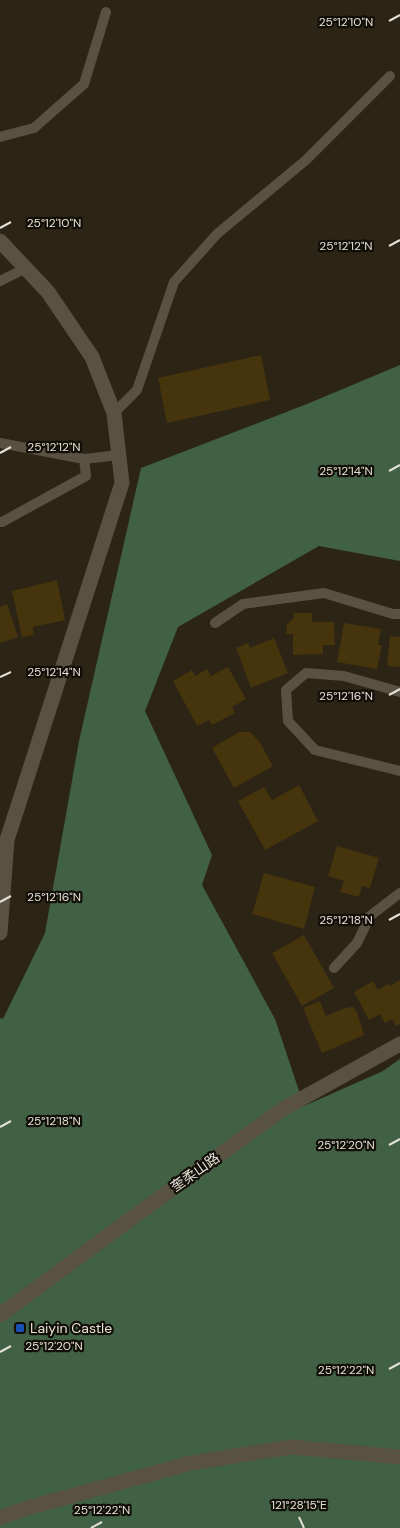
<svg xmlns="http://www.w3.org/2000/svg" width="400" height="1528" font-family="'DM Sans','Noto Sans TC',sans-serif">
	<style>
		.forest { fill: #416144 }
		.building { fill: #46340d }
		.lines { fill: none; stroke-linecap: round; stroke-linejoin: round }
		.lane { stroke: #595141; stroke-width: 10 }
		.street { stroke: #595141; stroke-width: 15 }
		.secondary { stroke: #595141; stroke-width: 15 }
		.ticks { fill: none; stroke: #e5e0d7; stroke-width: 2 }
		.transit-dot { fill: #1a4fb4; stroke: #110e07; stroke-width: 2 }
		.labels { text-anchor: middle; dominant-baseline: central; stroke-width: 4.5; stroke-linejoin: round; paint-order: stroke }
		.street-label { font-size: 14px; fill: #e5e0d7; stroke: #110e07 }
		.poi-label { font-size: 14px; fill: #e5e0d7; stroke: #110e07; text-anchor: start }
		.ticks-label { font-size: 12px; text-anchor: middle; fill: #e5e0d7; stroke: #110e07; stroke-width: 4.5; stroke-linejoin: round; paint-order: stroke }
	</style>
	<rect width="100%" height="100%" fill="#2c2415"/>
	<path class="forest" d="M400 365V561L319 546 178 627 145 711 212 855 202 885 275 1019 304 1106 383 1071 400 1059V1528H0V1018L3 1019 45 933 79 741 141 468 307 404Z"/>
	<path class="building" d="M261 355 270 400 167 423 158 378Z
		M57 580 65 620 33 627 34 635 22 637 12 591Z
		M7 604 18 637 0 643V607Z
		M294 613H312V622H334L335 645H323V654L293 655V634H286L287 624 294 618Z
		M344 623 381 629 378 645H382L377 669 337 662Z
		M390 636 400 637V667L387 666Z
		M274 638 288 673 251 688 236 648 248 643 250 648Z
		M228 667 246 699 232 707 235 713 212 725 209 720 197 726 173 681 192 670 195 676 207 669 211 676Z
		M239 732H250L259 741 273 766 234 788 212 748Z
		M299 785 318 821 265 850 238 801 264 787 272 800Z
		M337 846 379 858 370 888 362 886 359 897 340 892 344 881 328 876Z
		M264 873 315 887 304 929 252 914Z
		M304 935 334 988 302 1006 272 953Z
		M400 980V1024L396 1026 392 1019 385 1023 380 1014 369 1020 354 992 373 981 378 990 388 984 390 986Z
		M320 1001 326 1016 345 1008 353 1007 357 1012 364 1035 322 1053 303 1008Z"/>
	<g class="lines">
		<path class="lane" d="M0 137 34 128 84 84 106 12
			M0 281 26 268
			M114 413 137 390 174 282 217 234 306 160 390 76
			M0 443 84 459 119 455
			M0 522H2L86 476 84 459
			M215 623 243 604 324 593 393 614H400
			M400 692 344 676 306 673 286 690 288 721 315 750 400 771
			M334 968 357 943 370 916 400 893"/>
		<path class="street" d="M0 241 48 292 92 357 114 413 122 483 7 840 0 933
			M0 1518 27 1508 191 1463 291 1447 400 1457"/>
		<path class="secondary" d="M0 1315 143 1210 283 1109 400 1044"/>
	</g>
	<path class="ticks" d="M389 21 400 15M0 228 11 222M389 246 400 240M0 453 11 447M389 471 400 465M0 677 11 672M389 695 400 689M0 902 11 896M389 920 400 914M0 1127 11 1121M389 1145 400 1139M0 1352 11 1346M389 1369 400 1363M299 1517 304 1528M91 1528 102 1522"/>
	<rect class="transit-dot" x="15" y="1323" width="10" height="10" rx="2.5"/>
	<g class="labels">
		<g class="street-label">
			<text transform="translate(195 1172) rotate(-35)">奎柔山路</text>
		</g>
		<g class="poi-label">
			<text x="30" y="1328">Laiyin Castle</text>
		</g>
	</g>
	<g class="ticks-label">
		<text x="346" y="26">25°12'10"N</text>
		<text x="54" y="227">25°12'10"N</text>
		<text x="346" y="250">25°12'12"N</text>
		<text x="54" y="451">25°12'12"N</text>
		<text x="346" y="475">25°12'14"N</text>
		<text x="54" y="676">25°12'14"N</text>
		<text x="346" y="700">25°12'16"N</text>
		<text x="54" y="901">25°12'16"N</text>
		<text x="346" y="924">25°12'18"N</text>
		<text x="54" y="1125">25°12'18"N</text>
		<text x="346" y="1149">25°12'20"N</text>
		<text x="54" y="1350">25°12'20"N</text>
		<text x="346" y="1374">25°12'22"N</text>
		<text x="299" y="1509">121°28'15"E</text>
		<text x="102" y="1514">25°12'22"N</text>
	</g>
</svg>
